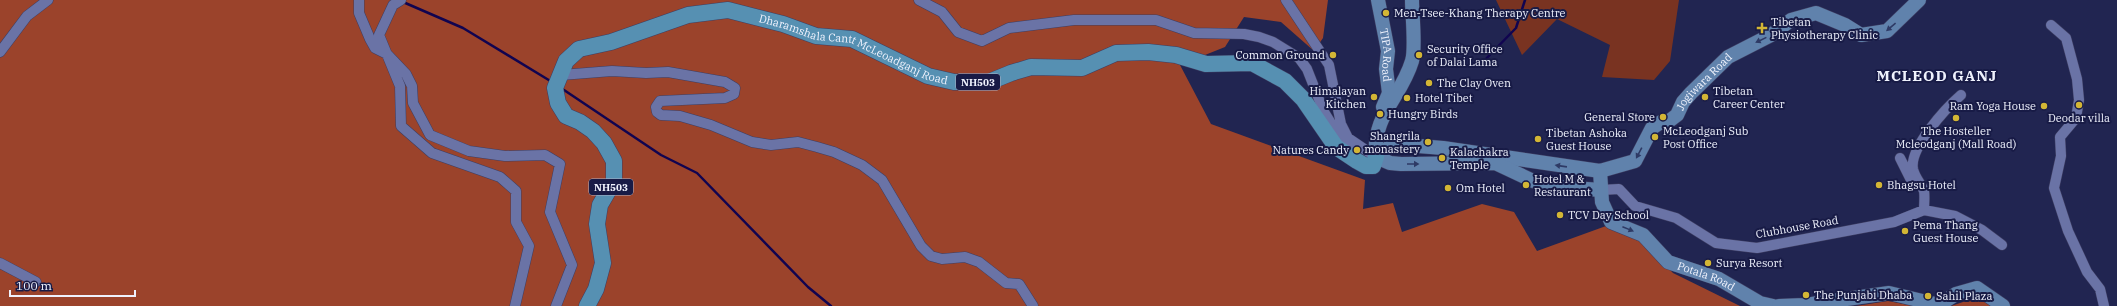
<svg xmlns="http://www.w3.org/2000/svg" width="2117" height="306" font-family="'IBM Plex Serif',serif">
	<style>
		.green { fill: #793321 }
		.forest { fill: #9b432b }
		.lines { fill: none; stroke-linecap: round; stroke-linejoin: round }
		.stream { stroke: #110450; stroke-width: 2.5 }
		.street-casing { stroke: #3e3e62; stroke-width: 11 }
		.secondary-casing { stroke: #3e3e62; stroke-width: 15 }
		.primary-casing { stroke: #3e3e62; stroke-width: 17 }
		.street { stroke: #6a73a6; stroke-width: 10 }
		.secondary { stroke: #6082ac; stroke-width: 14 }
		.primary { stroke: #5690b2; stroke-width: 16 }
		.oneway { fill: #2e3a65 }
		.poi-dot { fill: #d3b635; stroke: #181b46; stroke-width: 1.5 }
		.labels { text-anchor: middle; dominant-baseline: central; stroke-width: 4; stroke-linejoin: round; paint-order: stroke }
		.shield { fill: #181b46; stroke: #aeb2c6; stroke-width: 1 }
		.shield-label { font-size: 10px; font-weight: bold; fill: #eff2fd }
		.poi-label { font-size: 11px; fill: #eff2fd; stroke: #181b46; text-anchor: start }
		.street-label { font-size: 11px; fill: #eff2fd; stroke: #181b46 }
		.district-label { font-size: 15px; font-weight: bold; letter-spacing: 1px; fill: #eff2fd; stroke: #181b46 }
	</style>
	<rect width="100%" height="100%" fill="#212551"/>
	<path class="green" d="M1496 0H1679L1670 61 1654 80 1602 77 1610 45 1557 19 1522 55Z"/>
	<path class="forest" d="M0 0H1328L1323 38 1314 51 1281 22 1244 17 1225 47 1180 65 1211 124 1365 180 1363 209 1393 203 1402 232 1482 204 1514 212 1537 251 1606 226 1639 238 1673 273 1740 306H0Z
		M1981 296 1990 306H1951Z
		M1888 301 1914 306H1856Z"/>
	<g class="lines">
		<path class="stream" d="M403 2 463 28 552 82
			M1480 65 1516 28 1525 0
			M561 88 661 155 697 173 808 287 831 306"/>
		<defs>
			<path id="street" d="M359 0V13L370 39 375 48 387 54 406 74 412 86 413 103 430 135 469 151 505 156 545 155 560 164 550 212 572 265 556 306
				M401 0 393 5 379 35 400 86 401 126 432 153 500 177 516 191V222L529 246 515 306
				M919 0 942 12 958 32 982 41 1009 28 1074 20H1156L1194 33 1244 34 1259 37 1273 42 1299 58 1307 69 1324 112 1342 141 1350 149
				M1286 0 1329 65 1341 124 1348 138 1376 157 1373 160
				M2051 25 2066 38 2077 79 2079 100 2076 118 2060 137 2061 156 2054 188 2068 231 2087 272 2100 289 2104 306
				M0 52 27 16 48 0
				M561 75 612 71 646 73 668 72 725 82 735 88 734 94 725 98 660 101 656 107 657 112 661 115 680 116 711 125 752 142 771 145 798 142 817 147 834 152 862 165 882 180 921 246 931 256 942 259 965 257 979 262 1006 283 1019 284 1033 306
				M1900 158 1913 184
				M1601 190 1619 189 1635 206 1676 218 1716 243 1757 248 1894 222 1924 210 1955 216 1982 230 2002 245
				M1924 210C1924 204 1925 196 1924 191 1921 183 1915 178 1913 169 1909 148 1946 108 1961 95
				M0 263 36 282"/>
			<g id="secondary">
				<path id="s1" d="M1378 0 1388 51 1386 69 1389 93 1383 107"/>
				<path id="s2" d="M1376 157 1393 144 1443 148 1600 171 1635 161 1652 128 1661 122 1669 121 1677 115 1683 102 1691 93 1728 57 1771 35 1791 20 1816 13 1845 25 1861 35 1887 31 1919 0"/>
				<path d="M1376 157 1390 163 1401 164 1495 163 1544 186 1601 190"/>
				<path d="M1376 157C1372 115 1401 98 1412 61 1416 48 1412 15 1412 0"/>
				<path id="s3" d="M1600 171 1602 202 1611 222 1643 235 1668 262 1719 279 1760 303 1773 306"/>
				<path d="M1779 306 1805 305 1889 293 1939 305 1956 294 1977 288 2003 306"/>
			</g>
			<g id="primary">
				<path id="s4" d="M587 306 596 289 603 263 597 224 600 205 614 181V161L604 143 593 131 580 122 566 116 558 103 555 88 566 61 579 49 611 42 688 15 728 10 783 24 816 36 852 39 928 76 954 82H989L1011 73 1031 67 1082 68 1116 53 1148 52 1176 55 1206 64 1252 63 1285 81 1303 99 1336 147 1357 161 1366 166H1373L1376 157"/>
			</g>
		</defs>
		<use href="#street" class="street-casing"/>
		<use href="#secondary" class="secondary-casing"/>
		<use href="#primary" class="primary-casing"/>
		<use href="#street" class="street"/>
		<use href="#secondary" class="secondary"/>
		<use href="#primary" class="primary"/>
	</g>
	<defs><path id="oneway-solid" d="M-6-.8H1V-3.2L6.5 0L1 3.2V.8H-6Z"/></defs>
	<g class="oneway">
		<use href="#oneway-solid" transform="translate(1891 27) rotate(140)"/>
		<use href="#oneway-solid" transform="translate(1761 40) rotate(154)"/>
		<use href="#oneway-solid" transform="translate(1639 153) rotate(118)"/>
		<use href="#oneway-solid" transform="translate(1413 164)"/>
		<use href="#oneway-solid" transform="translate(1561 166) rotate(-172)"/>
		<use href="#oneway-solid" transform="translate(1628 229) rotate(22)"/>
	</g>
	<g class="poi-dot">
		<circle cx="1386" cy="13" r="4"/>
		<path d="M1760 22h4v4h4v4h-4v4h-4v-4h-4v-4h4z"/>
		<circle cx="1333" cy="55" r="4"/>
		<circle cx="1419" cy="55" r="4"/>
		<circle cx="1429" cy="83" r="4"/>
		<circle cx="1374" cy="97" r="4"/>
		<circle cx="1705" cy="97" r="4"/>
		<circle cx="1407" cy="98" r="4"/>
		<circle cx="2079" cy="105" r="4"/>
		<circle cx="2044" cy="106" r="4"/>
		<circle cx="1380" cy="114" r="4"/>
		<circle cx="1663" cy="117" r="4"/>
		<circle cx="1956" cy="118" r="4"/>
		<circle cx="1655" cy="137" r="4"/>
		<circle cx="1538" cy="139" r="4"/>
		<circle cx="1428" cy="142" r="4"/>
		<circle cx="1357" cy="150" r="4"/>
		<circle cx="1442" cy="158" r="4"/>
		<circle cx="1526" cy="185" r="4"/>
		<circle cx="1879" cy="185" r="4"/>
		<circle cx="1448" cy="188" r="4"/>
		<circle cx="1560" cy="215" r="4"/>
		<circle cx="1905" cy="231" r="4"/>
		<circle cx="1708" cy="263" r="4"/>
		<circle cx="1806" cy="295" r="4"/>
		<circle cx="1928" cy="296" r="4"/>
	</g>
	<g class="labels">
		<g class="shield">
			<rect x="956" y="74" width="44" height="16" rx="3"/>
			<rect x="589" y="179" width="44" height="16" rx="3"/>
		</g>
		<g class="shield-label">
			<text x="978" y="82">NH503</text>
			<text x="611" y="187">NH503</text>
		</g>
		<g class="poi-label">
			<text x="1394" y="13">Men-Tsee-Khang Therapy Centre</text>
			<text x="1771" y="22">Tibetan<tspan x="1771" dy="13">Physiotherapy Clinic</tspan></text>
			<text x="1427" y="49">Security Office<tspan x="1427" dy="13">of Dalai Lama</tspan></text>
			<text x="1325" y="55" text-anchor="end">Common Ground</text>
			<text x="1437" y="83">The Clay Oven</text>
			<text x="1366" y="91" text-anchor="end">Himalayan<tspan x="1366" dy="13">Kitchen</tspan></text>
			<text x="1713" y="91">Tibetan<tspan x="1713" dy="13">Career Center</tspan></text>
			<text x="1415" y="98">Hotel Tibet</text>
			<text x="2036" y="106" text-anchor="end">Ram Yoga House</text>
			<text x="1388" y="114">Hungry Birds</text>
			<text x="1655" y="117" text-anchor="end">General Store</text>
			<text x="2079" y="118" text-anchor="middle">Deodar villa</text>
			<text x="1663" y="131">McLeodganj Sub<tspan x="1663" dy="13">Post Office</tspan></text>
			<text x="1956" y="131" text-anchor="middle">The Hosteller<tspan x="1956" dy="13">Mcleodganj (Mall Road)</tspan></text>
			<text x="1546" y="133">Tibetan Ashoka<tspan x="1546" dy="13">Guest House</tspan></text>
			<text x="1420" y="136" text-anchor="end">Shangrila<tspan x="1420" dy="13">monastery</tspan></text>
			<text x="1349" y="150" text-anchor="end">Natures Candy</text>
			<text x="1450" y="152">Kalachakra<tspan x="1450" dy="13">Temple</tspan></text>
			<text x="1534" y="179">Hotel M &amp;<tspan x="1534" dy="13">Restaurant</tspan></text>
			<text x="1887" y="185">Bhagsu Hotel</text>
			<text x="1456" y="188">Om Hotel</text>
			<text x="1568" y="215">TCV Day School</text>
			<text x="1913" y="225">Pema Thang<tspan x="1913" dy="13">Guest House</tspan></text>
			<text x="1716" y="263">Surya Resort</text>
			<text x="1814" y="295">The Punjabi Dhaba</text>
			<text x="1936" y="296">Sahil Plaza</text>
		</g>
		<g class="street-label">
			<text stroke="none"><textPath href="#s4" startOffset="585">Dharamshala Cantt McLeoadganj Road</textPath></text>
			<text stroke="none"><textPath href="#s1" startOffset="56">TIPA Road</textPath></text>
			<text stroke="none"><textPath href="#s2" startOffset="376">Jogiwara Road</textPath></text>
			<text transform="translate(1797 227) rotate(-10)">Clubhouse Road</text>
			<text stroke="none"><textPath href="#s3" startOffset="165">Potala Road</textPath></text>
		</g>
		<g class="district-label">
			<text x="1937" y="75">MCLEOD GANJ</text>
		</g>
	</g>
	<path d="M10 290v6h125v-6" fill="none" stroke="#eff2fd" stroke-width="2"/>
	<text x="16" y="290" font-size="12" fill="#eff2fd" stroke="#181b46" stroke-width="3" paint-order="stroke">100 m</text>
</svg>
